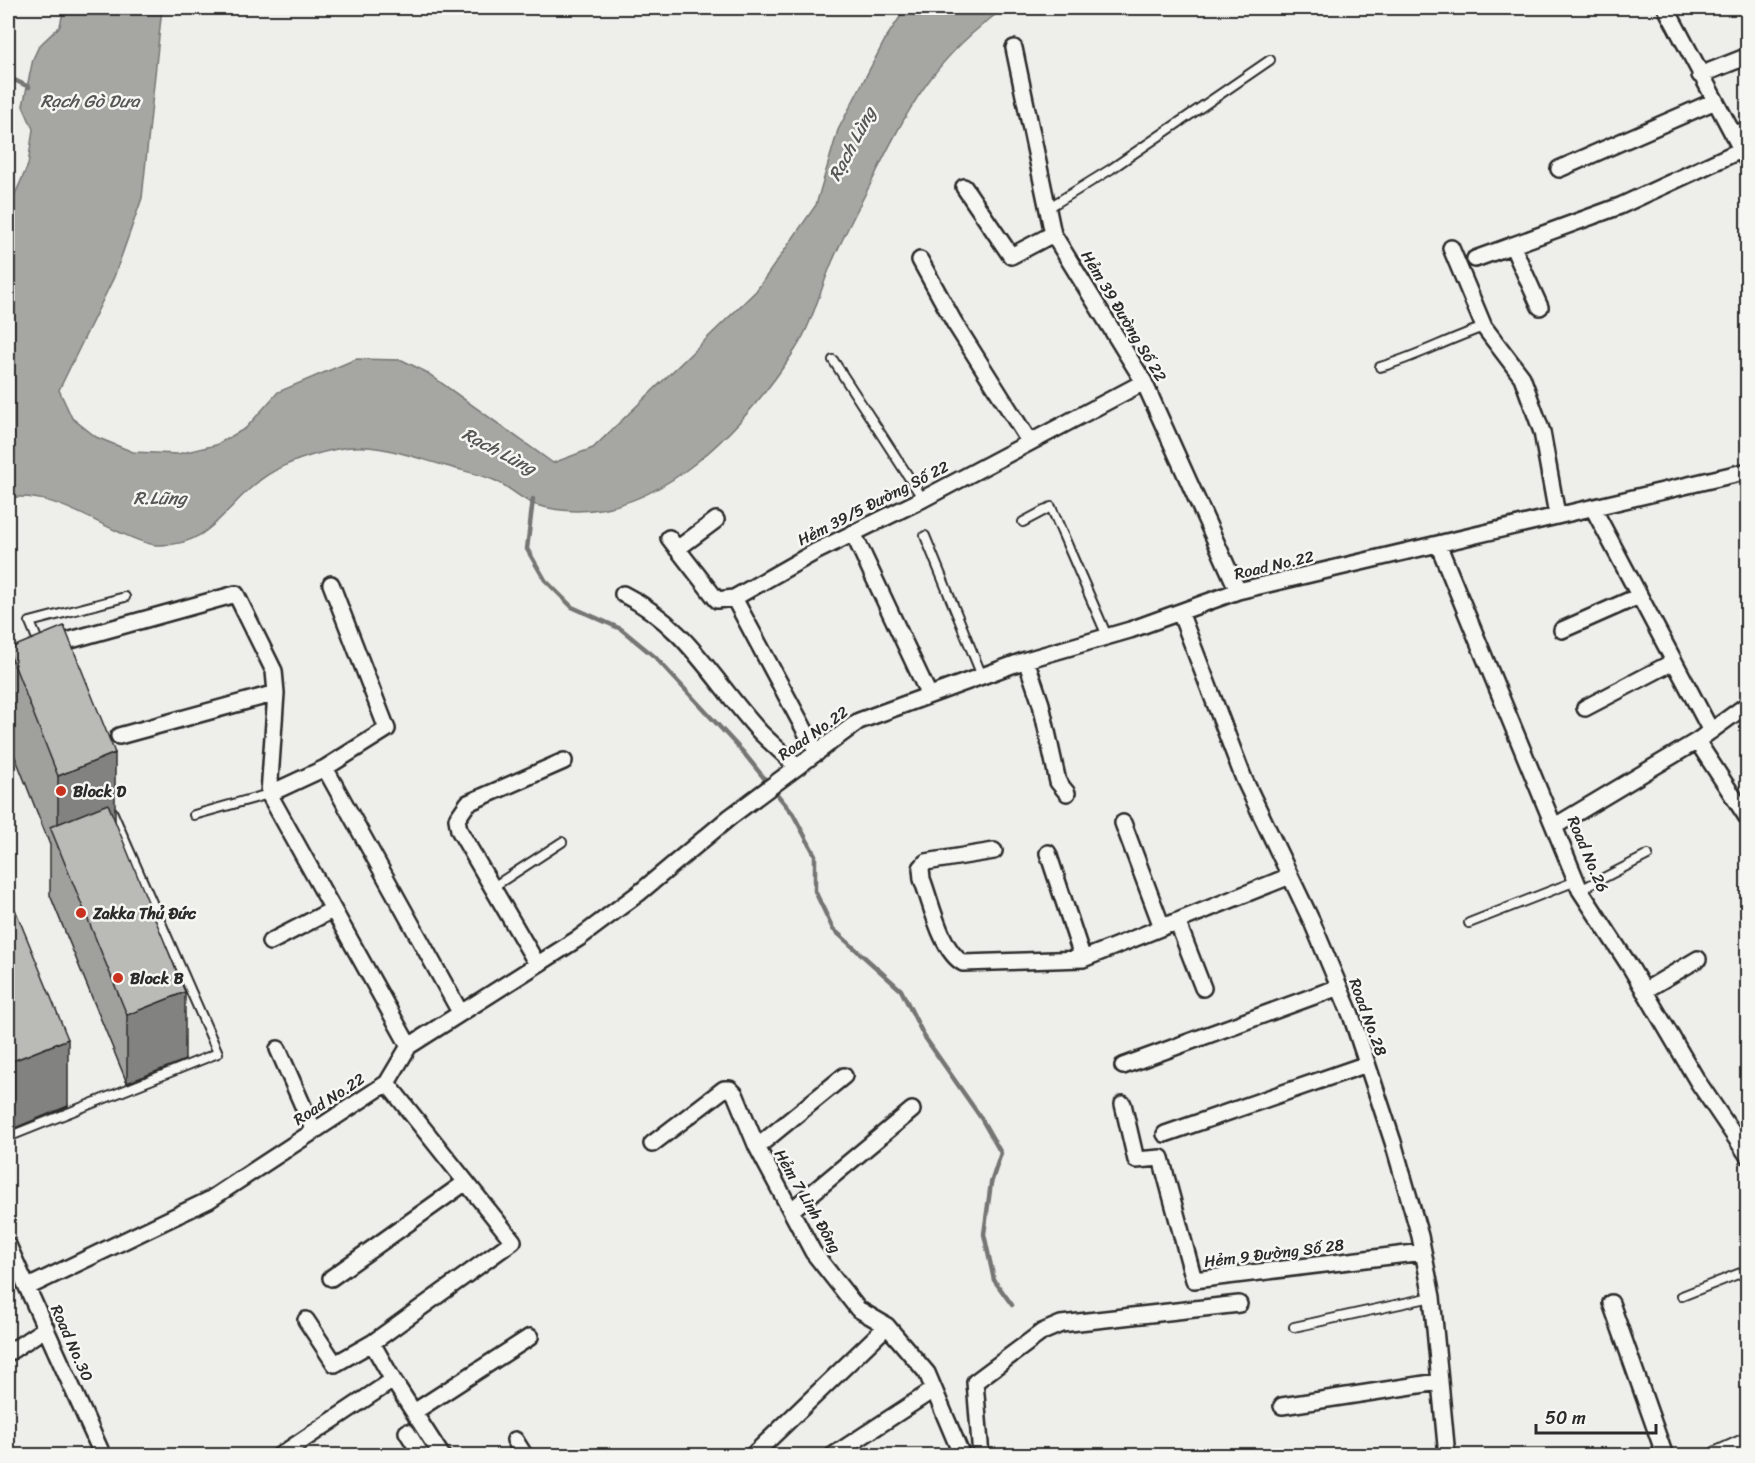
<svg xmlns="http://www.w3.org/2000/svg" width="1755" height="1463" font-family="Sriracha,sans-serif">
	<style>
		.water { fill: #a6a6a3; stroke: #757573; stroke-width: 1.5 }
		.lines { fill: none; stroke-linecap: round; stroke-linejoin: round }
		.stream { stroke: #757573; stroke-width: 4.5 }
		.service-casing { stroke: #2b2b2b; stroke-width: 12 }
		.minor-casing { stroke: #2b2b2b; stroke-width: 20 }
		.tertiary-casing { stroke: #2b2b2b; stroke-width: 22 }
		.service { stroke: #f6f6f2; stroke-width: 8 }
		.minor { stroke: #f6f6f2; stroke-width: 15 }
		.tertiary { stroke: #f6f6f2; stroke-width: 18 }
		.wall { fill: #a0a09d; stroke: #2b2b2b; stroke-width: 1.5 }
		.shaded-wall { fill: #828280; stroke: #2b2b2b; stroke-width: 1.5 }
		.building { fill: #babab7; stroke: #2b2b2b; stroke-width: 1.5 }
		.poi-dot { fill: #c8321e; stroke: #f6f6f2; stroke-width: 2 }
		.labels { text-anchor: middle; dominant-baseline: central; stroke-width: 5; stroke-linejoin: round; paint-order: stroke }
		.street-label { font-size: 16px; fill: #2b2b2b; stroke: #f6f6f2 }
		.poi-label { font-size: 16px; font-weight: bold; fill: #2b2b2b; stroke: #f6f6f2; text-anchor: start }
		.water-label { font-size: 18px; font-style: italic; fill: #565655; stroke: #f6f6f2 }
	</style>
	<rect width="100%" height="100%" fill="#eeeeea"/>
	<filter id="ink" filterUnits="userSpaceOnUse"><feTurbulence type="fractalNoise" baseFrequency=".0167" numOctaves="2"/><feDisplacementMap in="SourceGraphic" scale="12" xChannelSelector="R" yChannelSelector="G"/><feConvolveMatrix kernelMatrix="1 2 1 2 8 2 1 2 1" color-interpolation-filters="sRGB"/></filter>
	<g filter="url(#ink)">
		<path class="water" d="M64 8H162L142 198 114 277 59 390 72 418 96 437 133 452 178 454 216 445 246 428 278 392 356 359 402 360 426 372 553 463 593 448 756 291 816 205 838 130 886 38 906 8H1005C936 55 907 109 871 183 858 208 845 233 833 260 820 289 813 323 795 350 741 432 645 537 536 505 521 500 510 487 496 481 480 474 463 471 446 466 409 456 376 441 337 449 308 455 275 466 253 486 220 514 207 547 156 545 144 544 130 537 119 532 83 516 48 492 8 498V210L28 165 33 129 23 106 33 59 39 46 60 26Z"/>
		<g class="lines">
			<path class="stream" d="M8 77 29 87
				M533 499 527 549 545 580 572 607 621 629 655 657 743 752 793 814 815 855V891L833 929 901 990 924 1036 981 1118 1001 1153 991 1183 984 1234 994 1280 1012 1305"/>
			<defs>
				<path id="service" d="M1048 208 1111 169 1270 60
					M833 360 923 499
					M1380 367C1416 357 1448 339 1484 327
					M1023 522 1051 507 1107 636
					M925 536 982 676
					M40 646 30 622 125 597
					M194 815 269 794
					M493 887 562 842
					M1580 890 1648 855
					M1469 923 1576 881
					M8 1137 218 1053 112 811
					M1682 1296 1748 1270
					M1294 1327 1432 1297"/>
				<path id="minor" d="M1666 8 1748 162
					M1014 48 1053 234 1144 382 1238 591
					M1700 75 1748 56
					M1733 135 1748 129
					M1559 169 1715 101
					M964 187 1011 256 1053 234
					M1512 245 1540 307
					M1451 248 1484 327 1522 377 1542 432 1557 515
					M1475 259 1620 206 1741 150
					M920 260 954 322 1029 441
					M1593 508 1711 731
					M853 533 929 695
					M669 538 717 600 734 598 815 552 923 499 1144 382
					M1438 544 1580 890 1631 968 1698 1082 1748 1156
					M677 549 716 520
					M623 594C686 625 714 682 760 732 772 744 785 755 797 767
					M734 598 817 753
					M1180 612 1244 779 1312 922 1351 1015 1393 1142 1420 1236 1432 1297 1447 1456
					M1562 630 1639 596
					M67 641 236 594 274 671 276 693 269 794 409 1046
					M1026 660 1041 704 1058 782 1067 793
					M1585 708 1673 662
					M119 736 276 693
					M1697 741 1748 819
					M325 768 460 1012
					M269 794 325 768 387 729 331 584
					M1123 823 1162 927
					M1555 826 1697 741 1748 704
					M994 851 926 862 921 868 922 879C931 902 941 951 963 963L1083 959 1290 876
					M1048 853 1083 959
					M1177 921 1203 988
					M270 942 332 910
					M537 964 459 830 457 819 468 803 564 761
					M1644 991 1698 959
					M278 1049 314 1131
					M1123 1066 1339 987
					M1123 1104 1136 1160 1161 1158 1194 1280 1423 1252
					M1165 1134 1367 1064
					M652 1144 724 1089H730L735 1094 757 1147 813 1252 858 1309 887 1326 927 1373 962 1456
					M757 1147 844 1076
					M793 1209 912 1110
					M8 1245 103 1456
					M331 1278 466 1182
					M28 1287 209 1200 387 1083 409 1046 579 938 639 893 730 817 859 721 1026 660 1130 630 1238 591 1748 471
					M1611 1303 1665 1456
					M306 1320 335 1364 372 1343 513 1241 387 1083
					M372 1343 393 1380 442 1456
					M8 1353 46 1328
					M1282 1406 1438 1382
					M414 1412 530 1337
					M407 1432 422 1456
					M515 1440 525 1456
					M279 1456 393 1380
					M752 1456 887 1326
					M832 1456 933 1390
					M981 1456 975 1382 1042 1332 1061 1324 1239 1304"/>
				<path id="tertiary" d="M1717 1456 1748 1442"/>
			</defs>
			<use href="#service" class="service-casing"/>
			<use href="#minor" class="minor-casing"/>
			<use href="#tertiary" class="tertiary-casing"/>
			<use href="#service" class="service"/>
			<use href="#minor" class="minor"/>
			<use href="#tertiary" class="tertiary"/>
		</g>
		<path class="wall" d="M8 649 115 821 185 1060 127 1083 50 895V845L8 739Z
			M8 892 68 1106 10 1130 8 1122Z"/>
		<path class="shaded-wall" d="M115 753V843L58 847V776Z
			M185 992V1060L127 1083V1015Z
			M68 1039V1106L10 1130V1062Z"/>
		<path class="building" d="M64 626 115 753 58 776 8 649Z
			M108 804 185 992 127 1015 50 827Z
			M8 892 68 1039 10 1062 8 1054Z"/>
	</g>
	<g class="poi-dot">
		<circle cx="61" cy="791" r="6"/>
		<circle cx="81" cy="913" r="6"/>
		<circle cx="118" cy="978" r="6"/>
	</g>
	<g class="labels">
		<g class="street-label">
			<text transform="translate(1124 316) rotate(59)">Hẻm 39 Đường Số 22</text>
			<text transform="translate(873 503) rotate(-27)">Hẻm 39/5 Đường Số 22</text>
			<text transform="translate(1274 565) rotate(-13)">Road No.22</text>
			<text transform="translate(813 733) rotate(-35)">Road No.22</text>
			<text transform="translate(1588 854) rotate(67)">Road No.26</text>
			<text transform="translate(1368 1017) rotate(70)">Road No.28</text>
			<text transform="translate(329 1099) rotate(-33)">Road No.22</text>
			<text transform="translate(808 1201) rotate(60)">Hẻm 7 Linh Đông</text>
			<text transform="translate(1274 1253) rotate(-7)">Hẻm 9 Đường Số 28</text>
			<text transform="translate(72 1343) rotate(66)">Road No.30</text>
		</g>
		<g class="poi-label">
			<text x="73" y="791">Block D</text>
			<text x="93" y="913">Zakka Thủ Đức</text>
			<text x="130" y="978">Block B</text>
		</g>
		<g class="water-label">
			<text x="90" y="101">Rạch Gò Dưa</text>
			<text transform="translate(852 144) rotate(-62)">Rạch Lùng</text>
			<text transform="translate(499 451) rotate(28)">Rạch Lùng</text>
			<text x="160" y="498">R.Lũng</text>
		</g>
	</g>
	<rect width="1755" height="1463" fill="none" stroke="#f6f6f2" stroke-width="30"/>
	<rect x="15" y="15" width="1725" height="1433" fill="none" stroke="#2b2b2b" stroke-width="2" filter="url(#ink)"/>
	<path d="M1536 1424v9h120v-9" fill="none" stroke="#2b2b2b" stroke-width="3"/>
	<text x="1545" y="1424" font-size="18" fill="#2b2b2b" stroke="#f6f6f2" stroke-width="4.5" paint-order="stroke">50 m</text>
</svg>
